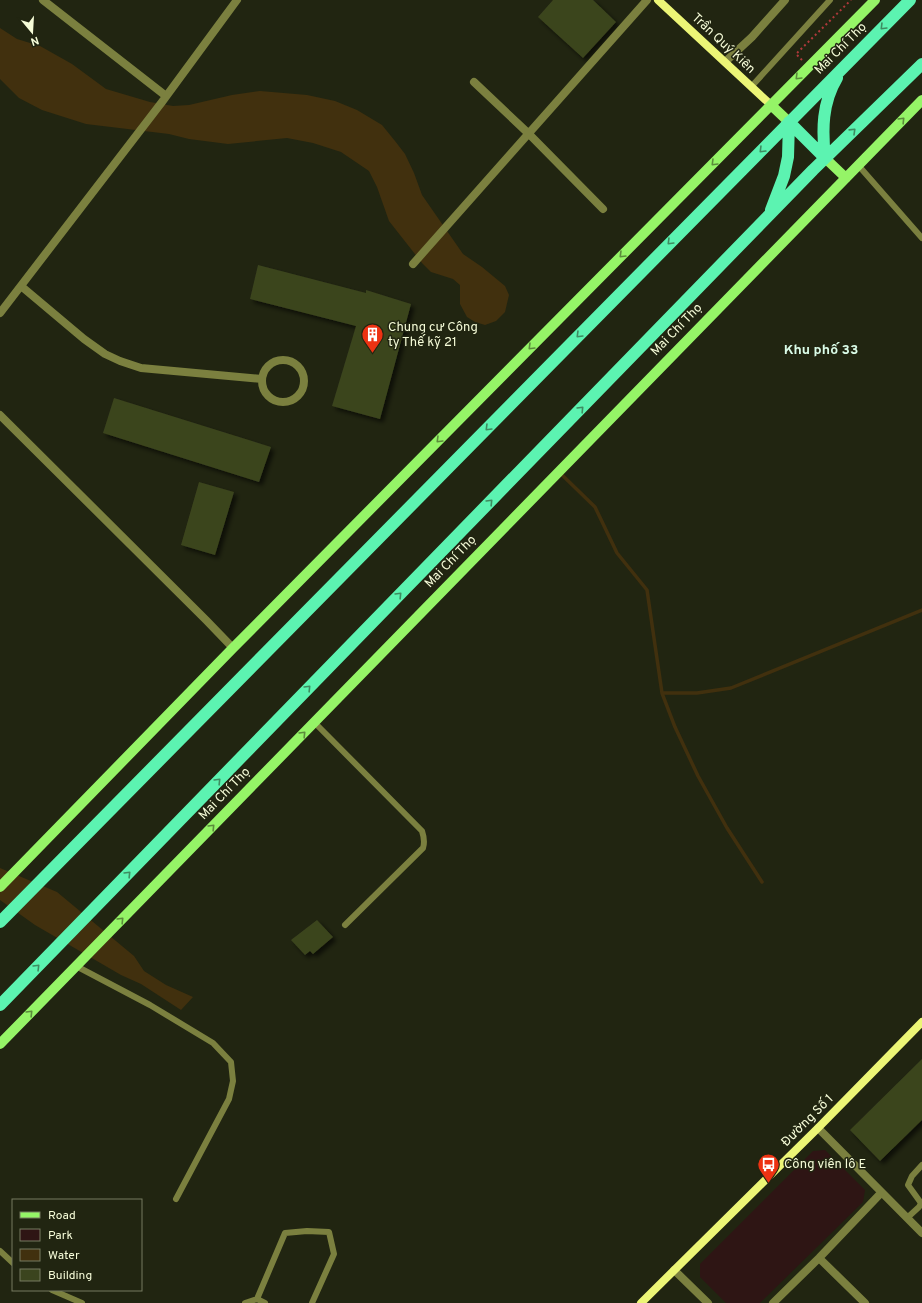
<svg xmlns="http://www.w3.org/2000/svg" width="922" height="1303" font-family="Overpass,sans-serif">
	<style>
		.green { fill: #2e1514 }
		.water { fill: #41300e }
		.lines { fill: none; stroke-linecap: round; stroke-linejoin: round }
		.stream { stroke: #41300e; stroke-width: 3.5 }
		.building { fill: #3b441e; filter: url(#shadow) }
		.path { stroke: #af393b; stroke-width: 2; stroke-dasharray: 2 3; stroke-linecap: butt }
		.lane { stroke: #7b803f; stroke-width: 6 }
		.street { stroke: #7b803f; stroke-width: 8 }
		.secondary { stroke: #ecf576; stroke-width: 8 }
		.primary { stroke: #95f467; stroke-width: 10 }
		.highway { stroke: #5cf3b1; stroke-width: 12 }
		.oneway { stroke: #3e8c61 }
		.oneway2 { stroke: #5b8c3c }
		.labels { text-anchor: middle; dominant-baseline: central; stroke-width: 3; stroke-linejoin: round; paint-order: stroke }
		.street-label { font-size: 13px; fill: #f6fcd8; stroke: #212511 }
		.poi-label { font-size: 13px; fill: #f6fcd8; stroke: #212511; text-anchor: start }
		.neighbourhood-label { font-size: 14px; font-weight: bold; fill: #dafce8; stroke: #212511 }
	</style>
	<defs>
		<filter id="shadow"><feDropShadow dx="3.5" dy="3.5" stdDeviation="2" flood-color="#0009"/></filter>
	</defs>
	<rect width="100%" height="100%" fill="#212511"/>
	<path class="green" d="M825 1150 865 1190 863 1202 760 1303H726L700 1277V1264L813 1151Z"/>
	<path class="water" d="M0 28 17 39 40 46 72 64 106 89 150 102 173 106 189 105 232 95 260 91 307 95 335 101 357 110 382 125 395 141 405 154 414 173 422 195 463 254 482 267 505 286 509 295 505 312 496 321 485 325 475 322 467 317 460 304V285L453 279 431 272 422 263 389 221 377 187 369 171 341 152 313 143 287 138 228 144 189 139 169 134 86 124 42 110 19 98 0 79Z
		M0 868 57 892 134 956 144 971 166 985 193 997 181 1010 141 984 121 975 35 925 0 900Z"/>
	<g class="lines">
		<path class="stream" d="M559 472 595 507 617 553 647 590 662 693 675 727 698 776 727 828 762 882
			M662 693H697L731 688 922 610"/>
	</g>
	<path class="building" d="M553 0H593L616 22 583 58 538 17Z
		M258 265 366 293V290L411 304 380 419 332 406 356 326 250 299Z
		M114 398 271 447 259 482 103 433Z
		M199 482 234 492 215 555 181 545Z
		M317 920 333 937 313 954 310 951 305 955 291 940Z
		M922 1059V1120L880 1161 850 1130Z"/>
	<g class="lines">
		<path class="path" d="M802 60 796 54 851 0"/>
		<path class="lane" d="M751 87 830 0
			M858 165 922 238
			M314 722 422 831C424 837 425 842 423 848L345 925
			M76 966 150 1005 213 1043 231 1062 233 1081 229 1099 176 1199
			M907 1218 919 1207 921 1203 908 1185 912 1176 922 1165
			M0 1251 13 1263
			M52 1290 82 1303
			M257 1299 285 1233 307 1231 329 1232 334 1254 312 1303
			M245 1303 257 1299 265 1303"/>
		<path class="street" d="M43 0 166 96
			M725 62 752 37 785 0
			M474 82 529 134 603 209
			M413 264 647 0
			M21 286 84 339 105 354 120 361 141 368 262 379
			M0 313 162 102 237 0
			M262 381a21 21 0 1 1 42 0a21 21 0 1 1-42 0Z
			M0 415 206 620 233 648
			M818 1128 922 1233
			M819 1258 865 1303
			M674 1270 708 1303
			M773 1303 819 1258 881 1193"/>
		<path class="secondary" d="M658 0 771 105
			M641 1303 818 1128 922 1022"/>
		<path class="primary" d="M771 105 789 122
			M825 158 846 178
			M0 887 233 648 875 0
			M0 1044 922 100"/>
		<path class="highway" d="M789 122 825 158
			M825 158C822 130 822 103 837 78
			M771 210 784 176 788 157 789 122
			M0 922 910 0
			M0 1005 813 170 922 64"/>
	</g>
	<defs><path id="oneway-chevron" d="M-2-3.5L2.5 0L-2 3.5" fill="none" stroke-width="1.6" stroke-linecap="round" stroke-linejoin="round"/></defs>
	<g class="oneway">
		<use href="#oneway-chevron" transform="translate(883 27) rotate(135)"/>
		<use href="#oneway-chevron" transform="translate(853 131) rotate(-44)"/>
		<use href="#oneway-chevron" transform="translate(762 150) rotate(135)"/>
		<use href="#oneway-chevron" transform="translate(670 242) rotate(135)"/>
		<use href="#oneway-chevron" transform="translate(579 335) rotate(135)"/>
		<use href="#oneway-chevron" transform="translate(581 409) rotate(-46)"/>
		<use href="#oneway-chevron" transform="translate(488 428) rotate(135)"/>
		<use href="#oneway-chevron" transform="translate(490 502) rotate(-46)"/>
		<use href="#oneway-chevron" transform="translate(399 595) rotate(-46)"/>
		<use href="#oneway-chevron" transform="translate(308 688) rotate(-46)"/>
		<use href="#oneway-chevron" transform="translate(218 781) rotate(-46)"/>
		<use href="#oneway-chevron" transform="translate(128 874) rotate(-46)"/>
		<use href="#oneway-chevron" transform="translate(37 967) rotate(-45)"/>
	</g>
	<g class="oneway2">
		<use href="#oneway-chevron" transform="translate(798 77) rotate(135)"/>
		<use href="#oneway-chevron" transform="translate(902 120) rotate(-46)"/>
		<use href="#oneway-chevron" transform="translate(714 163) rotate(135)"/>
		<use href="#oneway-chevron" transform="translate(622 255) rotate(135)"/>
		<use href="#oneway-chevron" transform="translate(531 347) rotate(135)"/>
		<use href="#oneway-chevron" transform="translate(439 440) rotate(135)"/>
		<use href="#oneway-chevron" transform="translate(303 734) rotate(-46)"/>
		<use href="#oneway-chevron" transform="translate(212 827) rotate(-46)"/>
		<use href="#oneway-chevron" transform="translate(121 920) rotate(-46)"/>
		<use href="#oneway-chevron" transform="translate(30 1013) rotate(-46)"/>
	</g>
	<defs>
		<symbol id="building-pin" viewBox="-11 -11 22 30"><path d="M0 17L-7.5 6A9.5 9.5 0 1 1 7.5 6Z" fill="#ed3212" stroke="#212511"/><path d="M-4-6H4V6H1V3H-1V6H-4ZM-2.5-4.3h1.7v1.8h-1.7ZM.8-4.3h1.7v1.8H.8ZM-2.5-1h1.7V.8h-1.7ZM.8-1h1.7V.8H.8Z" fill="#fff"/></symbol>
		<symbol id="bus-pin" viewBox="-11 -11 22 30"><path d="M0 17L-7.5 6A9.5 9.5 0 1 1 7.5 6Z" fill="#ed3212" stroke="#212511"/><path d="M-5-6H5V4H4V6H2V4H-2V6H-4V4H-5ZM-3.5-4V0h7V-4ZM-3.5 1.2v1.5H-2V1.2ZM2 1.2v1.5H3.5V1.2Z" fill="#fff"/></symbol>
	</defs>
	<g fill-rule="evenodd">
		<use href="#building-pin" x="360" y="322" width="25" height="34"/>
		<use href="#bus-pin" x="756" y="1152" width="25" height="34"/>
	</g>
	<g class="labels">
		<g class="street-label">
			<text transform="translate(723 44) rotate(43)">Trần Quý Kiên</text>
			<text transform="translate(841 49) rotate(-45)">Mai Chí Thọ</text>
			<text transform="translate(677 330) rotate(-46)">Mai Chí Thọ</text>
			<text transform="translate(451 562) rotate(-46)">Mai Chí Thọ</text>
			<text transform="translate(225 794) rotate(-46)">Mai Chí Thọ</text>
			<text transform="translate(808 1121) rotate(-45)">Đường Số 1</text>
		</g>
		<g class="poi-label">
			<text x="388" y="328">Chung cư Công<tspan x="388" dy="15">ty Thế kỹ 21</tspan></text>
			<text x="784" y="1165">Công viên lô E</text>
		</g>
		<g class="neighbourhood-label">
			<text x="821" y="350">Khu phố 33</text>
		</g>
	</g>
	<rect x="12" y="1199" width="130" height="92" fill="#212511" stroke="#767b61"/>
	<rect x="20" y="1212" width="20" height="6" fill="#95f467" stroke="#767b61"/>
	<text x="48" y="1219" font-size="12" fill="#f6fcd8">Road</text>
	<rect x="20" y="1229" width="20" height="12" fill="#2e1514" stroke="#767b61"/>
	<text x="48" y="1239" font-size="12" fill="#f6fcd8">Park</text>
	<rect x="20" y="1249" width="20" height="12" fill="#41300e" stroke="#767b61"/>
	<text x="48" y="1259" font-size="12" fill="#f6fcd8">Water</text>
	<rect x="20" y="1269" width="20" height="12" fill="#3b441e" stroke="#767b61"/>
	<text x="48" y="1279" font-size="12" fill="#f6fcd8">Building</text>
	<g transform="translate(32 32) rotate(162)" stroke="#212511" stroke-width="3" paint-order="stroke">
	<path d="M0-3L7 15L0 10L-7 15Z" fill="#f6fcd8"/>
	<text y="-6" font-size="11" font-weight="bold" text-anchor="middle" fill="#f6fcd8">N</text>
	</g>
</svg>
